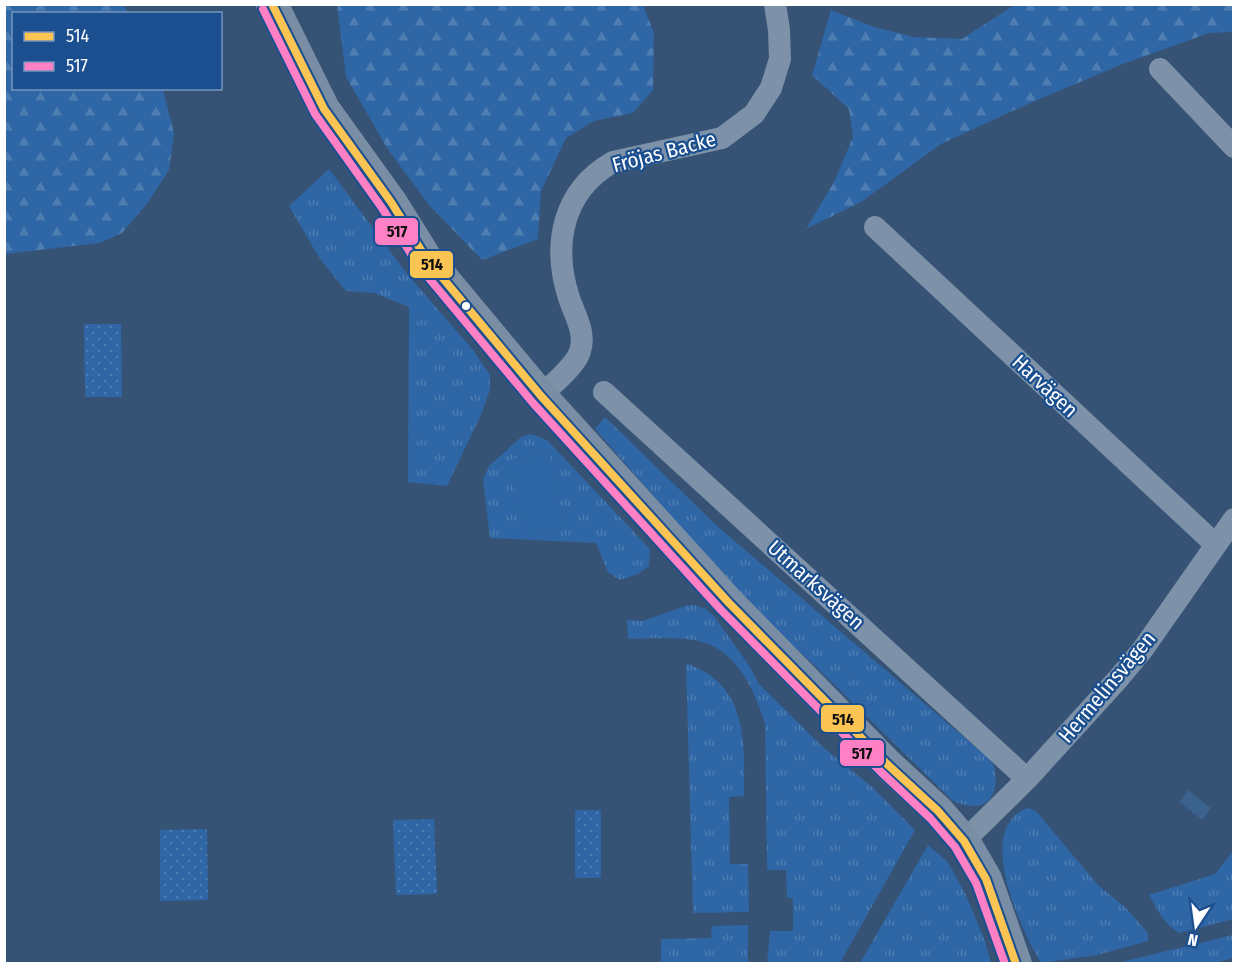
<svg xmlns="http://www.w3.org/2000/svg" width="1238" height="968" font-family="'Fira Sans Condensed',sans-serif">
	<style>
		.grass { fill: url(#grass-tufts) }
		.forest { fill: url(#forest-firs) }
		.park { fill: url(#park-dots) }
		.pitch { fill: #2f66a5 }
		.water { fill: #3b618d }
		.lines { fill: none; stroke-linecap: round; stroke-linejoin: round }
		.street { stroke: #7d92a8; stroke-width: 22 }
		.secondary { stroke: #798da4; stroke-width: 32 }
		.bus-1-casing { stroke: #1b4f8f; stroke-width: 12 }
		.bus-2-casing { stroke: #1b4f8f; stroke-width: 12 }
		.bus-1 { stroke: #fcc553; stroke-width: 8 }
		.bus-2 { stroke: #ff80c5; stroke-width: 8 }
		.bus-dot { fill: #fff; stroke: #1b4f8f; stroke-width: 2 }
		.labels { text-anchor: middle; dominant-baseline: central; stroke-width: 4.5; stroke-linejoin: round; paint-order: stroke }
		.street-label { font-size: 21px; fill: #fff; stroke: #1b4f8f }
		.line-badge { stroke: #1b4f8f; stroke-width: 2 }
		.pale-badge-label { font-size: 16px; text-anchor: middle; font-weight: bold; fill: #111 }
	</style>
	<defs>
		<pattern id="grass-tufts" width="24" height="20" patternUnits="userSpaceOnUse" patternTransform="scale(1.5)"><rect width="24" height="20" fill="#2f66a5"/><path d="M3 7l-1-3M5 7V3M7 7l1-3M15 17l-1-3M17 17v-4M19 17l1-3" fill="none" stroke="#4e7db2"/></pattern>
		<pattern id="forest-firs" width="22" height="20" patternUnits="userSpaceOnUse" patternTransform="scale(1.5)"><rect width="22" height="20" fill="#2f66a5"/><path d="M5 1l3.5 6h-7zM16 11l3.5 6h-7z" fill="#4e7db2"/></pattern>
		<pattern id="park-dots" width="8" height="8" patternUnits="userSpaceOnUse" patternTransform="scale(1.5)"><rect width="8" height="8" fill="#2f66a5"/><path d="M2 2h.1M6 6h.1" fill="none" stroke="#4e7db2" stroke-width="1.8" stroke-linecap="round"/></pattern>
	</defs>
	<rect width="100%" height="100%" fill="#365274"/>
	<path class="grass" d="M329 169 408 275 473 350 490 375V390L481 415 447 486 408 482 409 307 374 293 346 291 320 259 289 206Z
		M605 417 716 525 972 744C978 750 989 757 993 764 999 776 996 801 981 805 971 808 962 804 953 801L815 666 747 603 595 429Z
		M531 434 547 440 650 549 649 566 638 574 620 580 608 572 596 543 490 538 483 480 489 466 521 437Z
		M694 605 706 609 714 616 750 667 759 684 824 748 871 786 915 830 840 963H767L770 931H793V898H787L786 870H767L765 724C755 689 734 645 693 640 672 637 649 639 628 639L627 620 643 621 685 606Z
		M686 663C693 666 700 669 707 673 749 700 744 753 744 796L729 797 730 864H748L749 912 693 913Z
		M1028 808 1036 811 1098 885 1126 908 1148 933V941L1097 955 1041 963C1022 931 972 827 1028 808Z
		M928 845 947 861 966 895 985 941 991 963H860Z
		M1233 851V919L1179 933C1164 924 1157 910 1149 895L1215 874Z
		M748 925V963H661V939L711 938 712 926Z
		M1233 935V958L1211 964 1117 963Z"/>
	<path class="forest" d="M5 4 124 5 128 13 14 14V88L163 89 174 133 169 170 147 204 122 233 100 243 5 254Z
		M337 5H643L654 33 653 90 633 113 594 121 566 138 541 191 538 239 482 260 429 205 387 148 346 77Z
		M1014 5H1233V32L1209 33 1123 64 1030 103 941 144 861 202 806 229 834 182 853 137 849 109 812 75 831 10 874 27 914 37 962 39Z"/>
	<path class="park" d="M84 324H121L122 397H85Z
		M575 810H601V878H575Z
		M434 819 437 894 396 895 393 820Z
		M207 829 208 900 160 901V830Z"/>
	<path class="pitch" d="M549 452 565 530 525 538 509 460Z"/>
	<path class="water" d="M1188 790 1211 808 1202 820 1179 802Z"/>
	<g class="lines">
		<path class="street" d="M1160 69 1234 147
			M875 227 1216 545
			M604 392 1027 779
			M541 396C552 384 576 366 580 351 586 332 575 316 569 298 552 245 562 191 613 162L722 138 754 114 771 88 780 59 779 30 775 4
			M964 841 1027 779 1118 679 1143 649 1234 519"/>
		<path class="secondary" d="M272 4 324 109 391 202 426 258 541 396 729 603 887 764 938 811 964 841 986 879 1016 964"/>
		<defs>
			<path id="bus-1" d="M272 4 324 109 391 202 426 258 541 396 729 603 887 764 938 811 964 841 986 879 1016 964"/>
			<path id="bus-2" d="M263 9 315 114 382 208 418 265 533 403 721 610 880 771 930 818 955 847 976 883 1005 964"/>
		</defs>
		<use href="#bus-1" class="bus-1-casing"/>
		<use href="#bus-2" class="bus-2-casing"/>
		<use href="#bus-1" class="bus-1"/>
		<use href="#bus-2" class="bus-2"/>
	</g>
	<circle class="bus-dot" cx="466" cy="306" r="5"/>
	<g class="labels">
		<g class="street-label">
			<text transform="translate(664 152) rotate(-15)">Fröjas Backe</text>
			<text transform="translate(1045 386) rotate(43)">Harvägen</text>
			<text transform="translate(816 585) rotate(42)">Utmarksvägen</text>
			<text transform="translate(1107 687) rotate(-50)">Hermelinsvägen</text>
		</g>
	</g>
	<g class="line-badge">
		<rect x="374" y="217" width="45" height="29" rx="6" fill="#ff80c5"/>
		<rect x="409" y="250" width="45" height="29" rx="6" fill="#fcc553"/>
		<rect x="820" y="704" width="45" height="29" rx="6" fill="#fcc553"/>
		<rect x="839" y="739" width="46" height="28" rx="6" fill="#ff80c5"/>
	</g>
	<g class="pale-badge-label">
		<text x="397" y="237">517</text>
		<text x="432" y="270">514</text>
		<text x="843" y="725">514</text>
		<text x="862" y="759">517</text>
	</g>
	<rect width="1238" height="968" fill="none" stroke="#ffffff" stroke-width="12"/>
	<rect x="12" y="12" width="210" height="78" fill="#1b4f8f" stroke="#7695bc" stroke-width="1.5"/>
	<rect x="24" y="32" width="30" height="9" fill="#fcc553" stroke="#7695bc" stroke-width="1.5"/>
	<text x="66" y="42" font-size="18" fill="#ffffff">514</text>
	<rect x="24" y="62" width="30" height="9" fill="#ff80c5" stroke="#7695bc" stroke-width="1.5"/>
	<text x="66" y="72" font-size="18" fill="#ffffff">517</text>
	<g transform="translate(1196 926) rotate(193)" stroke="#1b4f8f" stroke-width="4.5" paint-order="stroke">
	<path d="M0-4.5L10 22L0 15L-10 22Z" fill="#ffffff"/>
	<text y="-9" font-size="16" font-weight="bold" text-anchor="middle" fill="#ffffff">N</text>
	</g>
</svg>
